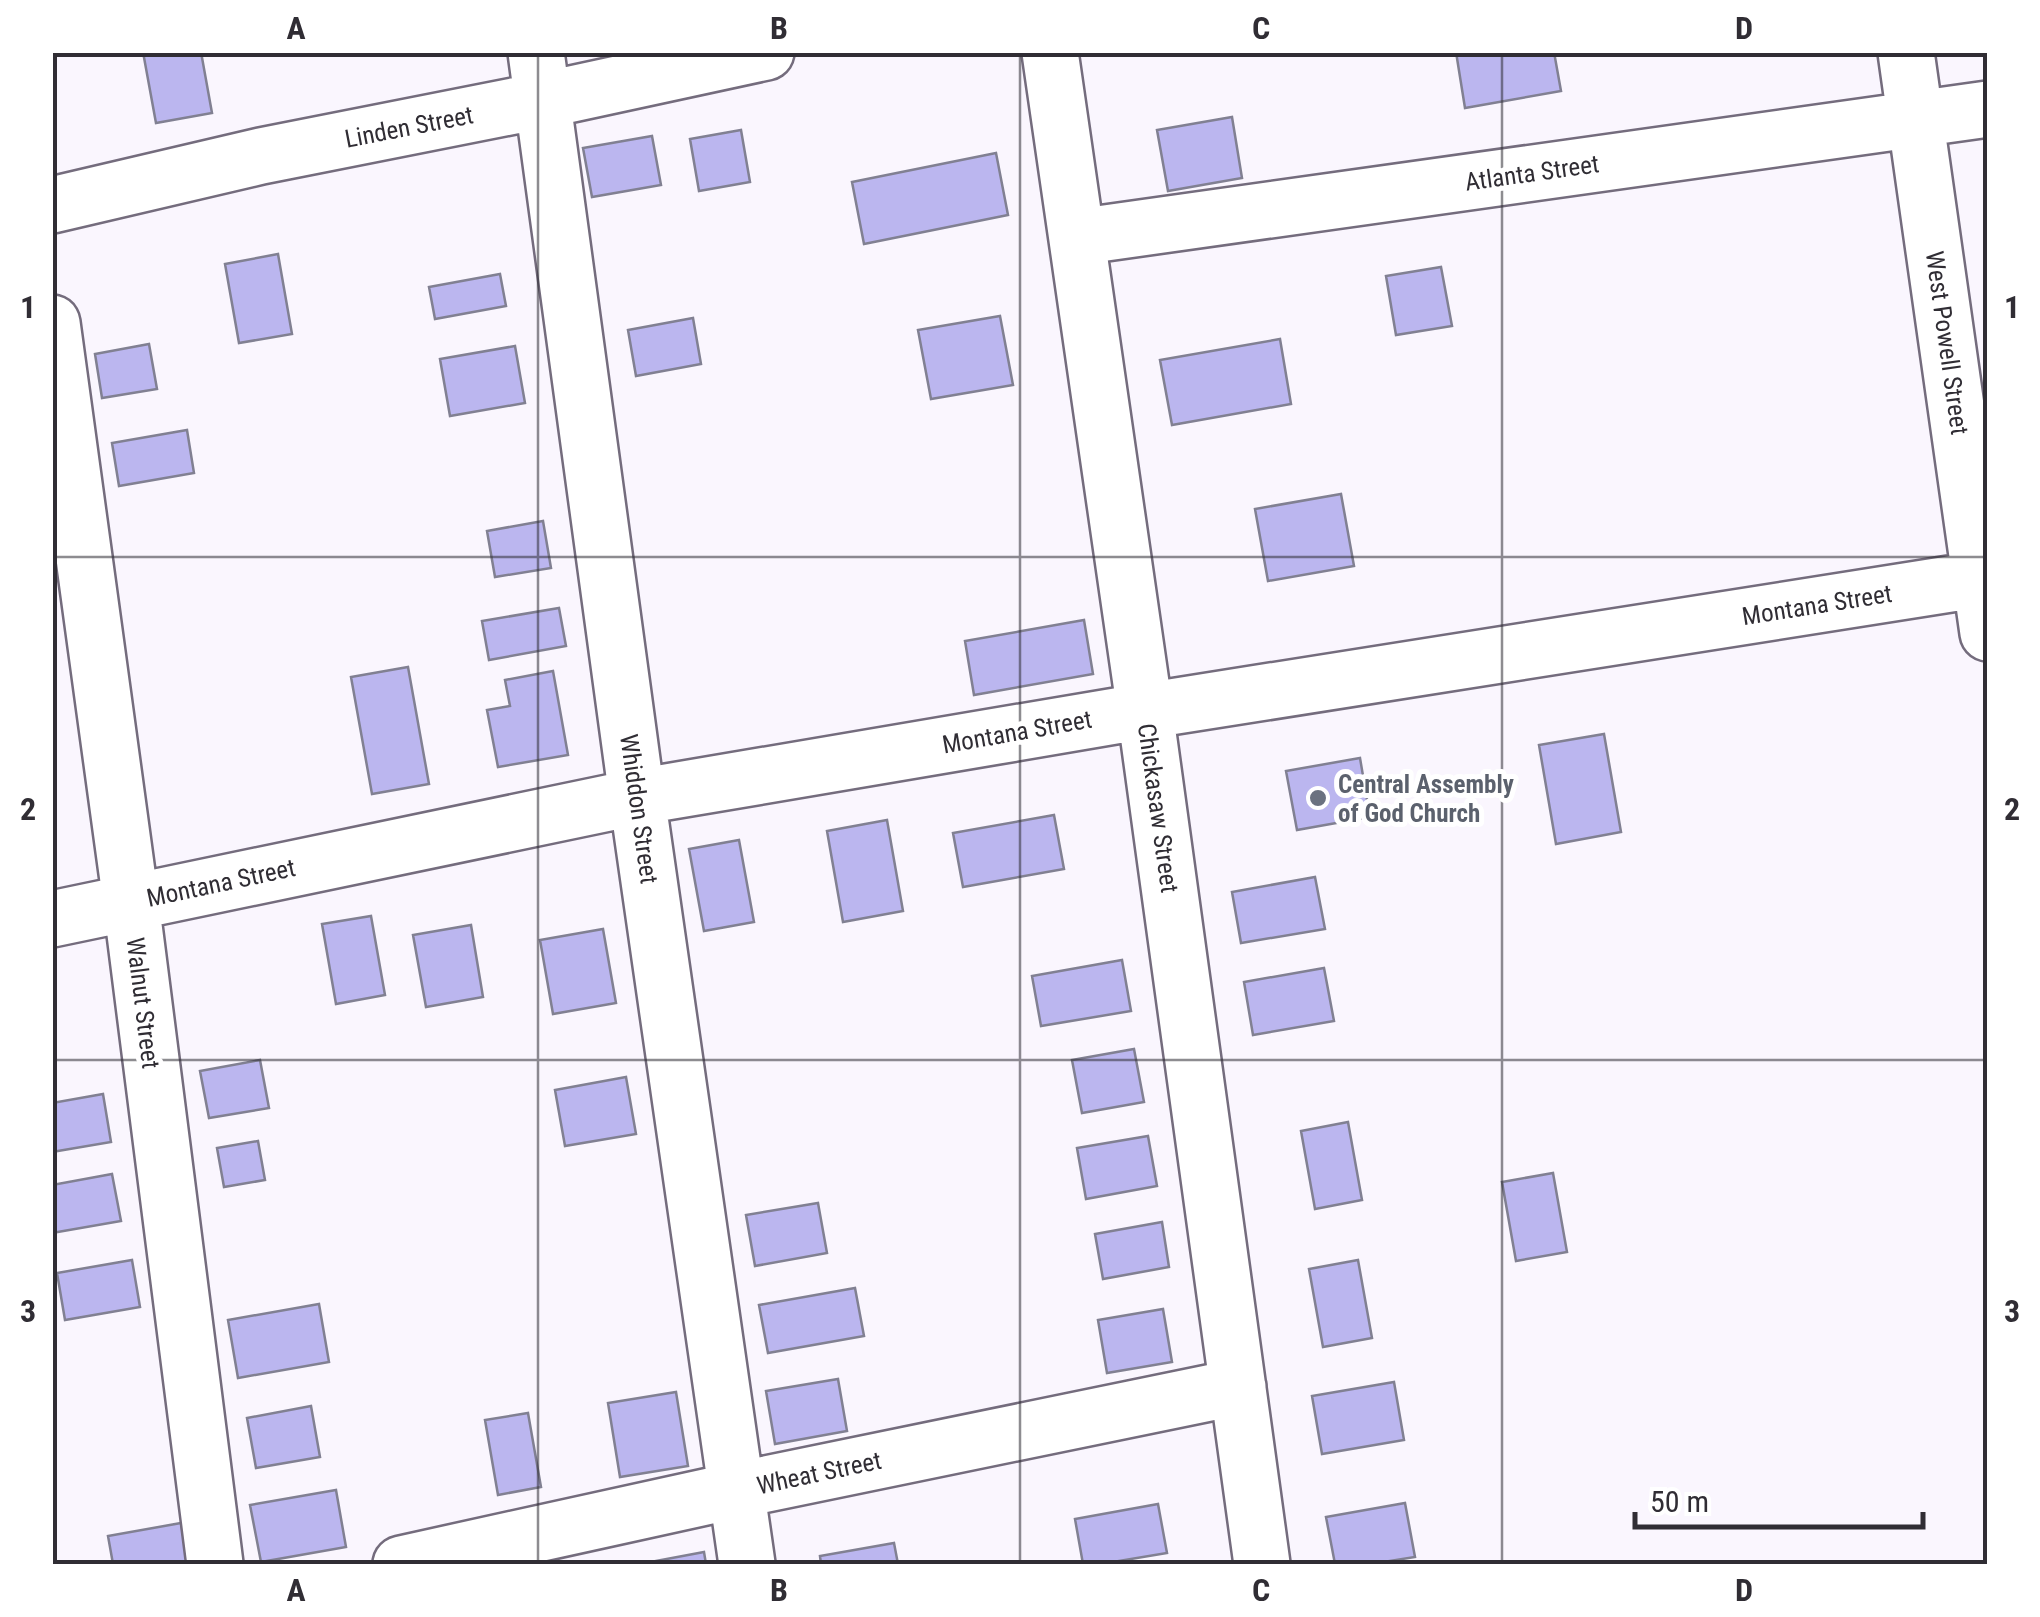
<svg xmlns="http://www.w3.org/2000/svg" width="2040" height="1617" font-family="'Roboto Condensed',sans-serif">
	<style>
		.building { fill: #bbb6ef; stroke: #818092; stroke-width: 2.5 }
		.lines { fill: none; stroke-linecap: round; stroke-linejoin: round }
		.minor-casing { stroke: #746c7d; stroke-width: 60 }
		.minor { stroke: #fff; stroke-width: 55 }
		.grid { fill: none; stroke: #302d34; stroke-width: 2.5; stroke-opacity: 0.55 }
		.worship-dot { fill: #6b7280; stroke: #fff; stroke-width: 4 }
		.labels { text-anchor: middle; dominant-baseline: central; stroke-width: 10; stroke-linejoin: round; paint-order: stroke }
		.street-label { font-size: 25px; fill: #302d34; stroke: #fff }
		.worship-label { font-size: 25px; font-weight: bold; fill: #5b616d; stroke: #fff; text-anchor: start }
		.neatline { fill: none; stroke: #302d34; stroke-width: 4 }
		.grid-label { font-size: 32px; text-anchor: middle; font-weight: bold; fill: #302d34 }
	</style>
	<rect width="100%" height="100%" fill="#faf6fe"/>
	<path class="building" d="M143 52H201L212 113 156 123Z
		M1456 52H1554L1561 91 1465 108Z
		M1232 117 1242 178 1168 191 1157 130Z
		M741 130 750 182 699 191 690 139Z
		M652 136 661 185 592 197 583 148Z
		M996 153 1008 215 864 244 852 182Z
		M278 254 292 334 239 343 225 264Z
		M1441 267 1452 326 1396 335 1386 276Z
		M500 274 506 306 435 319 429 287Z
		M1000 316 1013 385 931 399 918 330Z
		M693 318 701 364 636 376 628 330Z
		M1280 339 1291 404 1172 425 1160 360Z
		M149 344 157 389 102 398 95 354Z
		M515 346 525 403 450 416 440 359Z
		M187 430 194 473 119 486 112 443Z
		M1341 494 1354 566 1268 581 1255 509Z
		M543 521 551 568 495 577 487 531Z
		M559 608 566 646 489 660 482 621Z
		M1084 620 1093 674 974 695 965 641Z
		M408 667 429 784 372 794 351 677Z
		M553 671 568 755 498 767 487 710 510 706 505 680Z
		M1604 734 1621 832 1556 844 1539 745Z
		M1360 758 1370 817 1297 830 1286 771Z
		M1054 815 1064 869 963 887 953 833Z
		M887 820 903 911 843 922 827 831Z
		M739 840 754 922 704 931 689 849Z
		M1315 877 1325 929 1241 943 1232 892Z
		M371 916 385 995 336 1004 322 924Z
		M471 925 483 997 426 1007 413 935Z
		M603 929 616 1003 553 1014 540 940Z
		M1122 960 1131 1011 1041 1026 1032 976Z
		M1324 968 1334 1021 1253 1035 1244 982Z
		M1134 1049 1144 1102 1082 1113 1072 1060Z
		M260 1060 269 1108 209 1118 200 1071Z
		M626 1077 636 1134 565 1146 555 1090Z
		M103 1094 111 1142 52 1152V1103Z
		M1348 1122 1362 1200 1315 1209 1301 1131Z
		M1148 1136 1157 1186 1086 1199 1077 1148Z
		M258 1141 265 1180 224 1187 217 1148Z
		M1553 1173 1567 1252 1516 1261 1502 1182Z
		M112 1174 121 1221 52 1233V1185Z
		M818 1203 827 1253 755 1266 746 1215Z
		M1162 1222 1169 1267 1103 1279 1095 1234Z
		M132 1260 140 1307 65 1320 57 1273Z
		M1358 1260 1372 1338 1323 1347 1309 1269Z
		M855 1288 864 1336 768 1353 759 1305Z
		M319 1304 329 1362 238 1378 228 1320Z
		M1163 1309 1172 1362 1107 1373 1098 1320Z
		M838 1379 847 1431 775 1444 766 1391Z
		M1394 1382 1404 1440 1322 1454 1312 1396Z
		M676 1392 688 1466 620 1477 608 1403Z
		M311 1406 320 1457 256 1468 247 1418Z
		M528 1413 541 1487 498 1495 485 1420Z
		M336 1490 346 1547 261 1562 250 1505Z
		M1405 1503 1415 1557 1371 1564H1335L1326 1517Z
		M1158 1504 1167 1553 1101 1564H1083L1075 1519Z
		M181 1523 188 1564H113L108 1536Z
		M894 1543 898 1564H821L820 1556Z
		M704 1552 706 1564H645V1563Z"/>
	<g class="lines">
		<defs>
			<path id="minor" d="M536 52 637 797 747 1564
				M1050 52 1145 711 1262 1564
				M1906 52 1988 633
				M52 205 261 156 544 100 766 52
				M1077 237 1988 109
				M52 323 131 902 215 1564
				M52 919 637 797 1145 711 1988 578
				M401 1564 737 1490 1238 1387"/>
		</defs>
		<use href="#minor" class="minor-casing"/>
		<use href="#minor" class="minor"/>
	</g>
	<path class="grid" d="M538 52V1564M1020 52V1564M1502 52V1564M52 557H1988M52 1060H1988"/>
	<circle class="worship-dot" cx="1318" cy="798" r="10"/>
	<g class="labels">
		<g class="street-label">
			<text transform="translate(409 127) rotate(-11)">Linden Street</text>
			<text transform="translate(1532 173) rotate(-8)">Atlanta Street</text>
			<text transform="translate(1947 343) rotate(82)">West Powell Street</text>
			<text transform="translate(1817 605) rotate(-9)">Montana Street</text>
			<text transform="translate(1017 732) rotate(-10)">Montana Street</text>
			<text transform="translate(1158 808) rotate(82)">Chickasaw Street</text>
			<text transform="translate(639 809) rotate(82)">Whiddon Street</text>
			<text transform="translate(221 883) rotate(-12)">Montana Street</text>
			<text transform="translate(143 1003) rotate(83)">Walnut Street</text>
			<text transform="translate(819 1473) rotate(-12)">Wheat Street</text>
		</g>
		<g class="worship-label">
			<text x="1338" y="784">Central Assembly<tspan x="1338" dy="29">of God Church</tspan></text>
		</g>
	</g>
	<rect width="2040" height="1617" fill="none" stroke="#ffffff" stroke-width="110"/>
	<path d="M1635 1512v15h288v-15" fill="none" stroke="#302d34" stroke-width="5"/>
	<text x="1650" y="1512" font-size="30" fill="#302d34" stroke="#ffffff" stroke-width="8" paint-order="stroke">50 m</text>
	<rect x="55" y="55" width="1930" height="1507" class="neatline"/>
	<g class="grid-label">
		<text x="296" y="39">A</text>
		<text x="779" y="39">B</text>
		<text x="1261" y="39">C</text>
		<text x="1744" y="39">D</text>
		<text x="28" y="318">1</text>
		<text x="2012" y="318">1</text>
		<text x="28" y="820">2</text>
		<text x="2012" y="820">2</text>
		<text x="28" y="1322">3</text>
		<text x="2012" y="1322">3</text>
		<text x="296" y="1601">A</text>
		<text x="779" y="1601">B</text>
		<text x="1261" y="1601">C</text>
		<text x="1744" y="1601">D</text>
	</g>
</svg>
